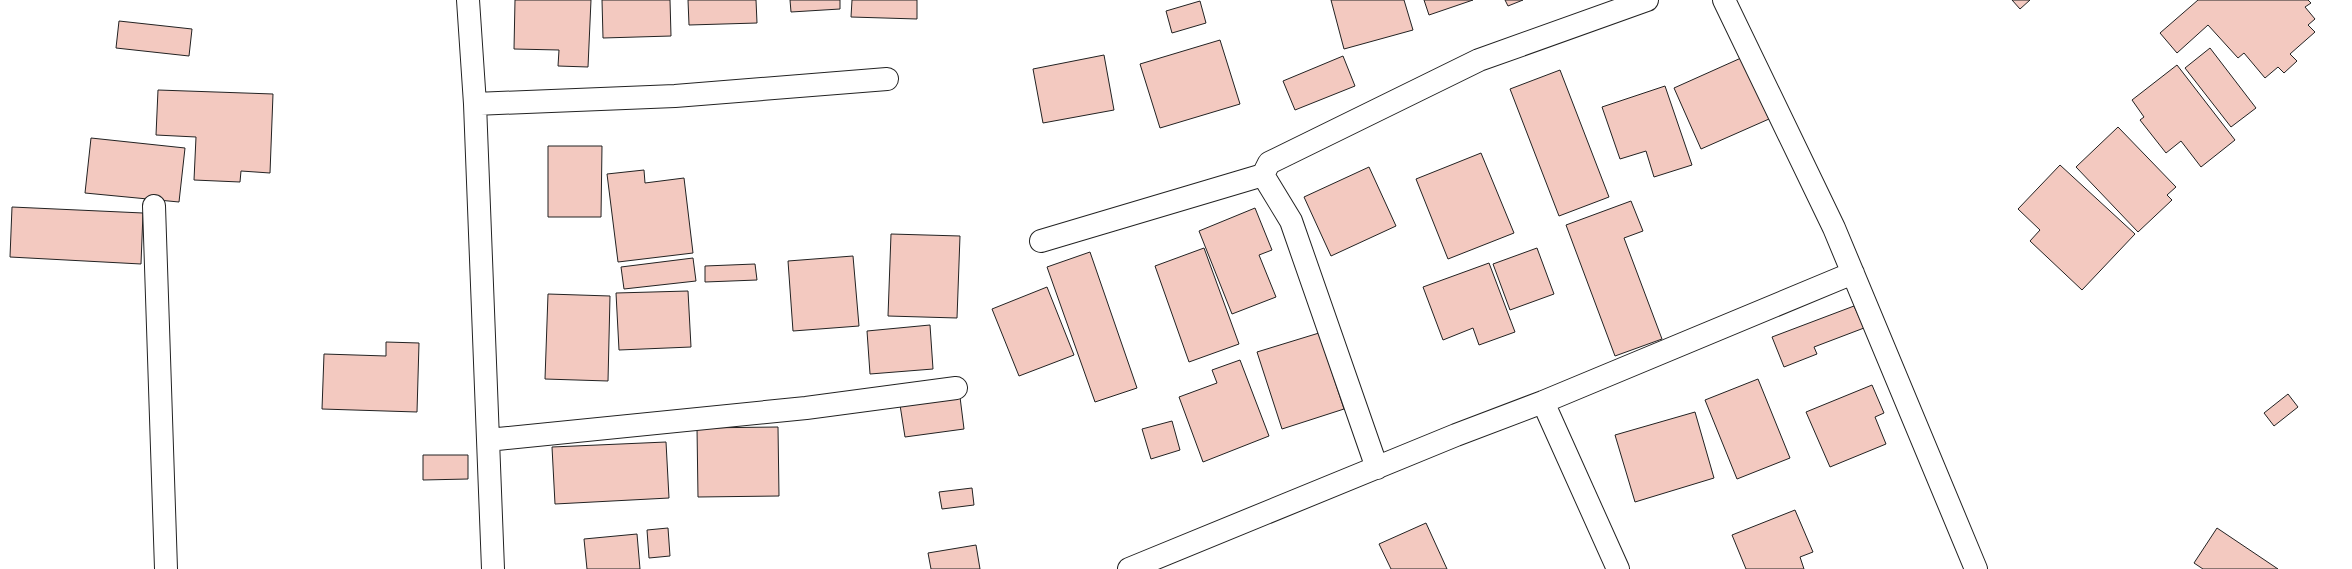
<svg xmlns="http://www.w3.org/2000/svg" width="2352" height="569" font-family="'Alegreya Sans',sans-serif">
	<style>
		.building { fill: #f3c9c0; stroke: #222 }
		.lines { fill: none; stroke-linecap: round; stroke-linejoin: round }
		.minor-casing { stroke: #222; stroke-width: 24 }
		.minor { stroke: #fff; stroke-width: 22 }
	</style>
	<rect width="100%" height="100%" fill="#fff"/>
	<path class="building" d="M515 0H591L588 67 558 66 559 50 514 49Z
		M602 0H670L671 36 603 38Z
		M688 0H756L757 23 689 25Z
		M790 0H840V9L791 12Z
		M852 0H917V19L851 17Z
		M1331 0H1404L1413 30 1344 49Z
		M1424 0H1473L1429 15Z
		M1505 0H1523L1508 6Z
		M2012 0H2030L2020 9Z
		M2198 0H2308L2311 3 2305 7 2315 19 2308 25 2315 32 2290 54 2297 61 2284 73 2278 67 2265 78 2244 53 2238 58 2208 25 2177 53 2160 33Z
		M1200 1 1206 23 1172 33 1166 11Z
		M119 21 192 29 189 56 116 48Z
		M1220 40 1240 104 1160 128 1140 64Z
		M2210 48 2256 108 2231 127 2185 68Z
		M1104 55 1114 110 1043 123 1033 69Z
		M1343 56 1355 86 1295 110 1283 81Z
		M1741 58 1769 119 1701 149 1674 88Z
		M2177 65 2235 140 2201 167 2181 141 2166 153 2140 120 2144 117 2132 100Z
		M1560 70 1609 197 1559 216 1510 89Z
		M1665 86 1692 165 1654 177 1646 151 1620 159 1602 107Z
		M158 90 273 94 270 173 241 171 240 182 194 180 196 137 156 135Z
		M2118 127 2176 187 2167 195 2172 200 2138 232 2076 167Z
		M91 138 185 148 179 202 85 193Z
		M548 146H602L601 217H548Z
		M1481 153 1514 233 1448 259 1416 179Z
		M2060 165 2135 234 2082 290 2030 241 2040 230 2018 209Z
		M1369 167 1396 226 1331 256 1304 197Z
		M644 170 645 183 684 178 693 253 618 262 607 174Z
		M1631 201 1643 231 1624 238 1662 339 1615 356 1566 225Z
		M12 207 143 213 141 264 10 257Z
		M1255 208 1272 250 1259 255 1276 297 1232 314 1199 231Z
		M891 234 960 236 957 318 888 316Z
		M1204 248 1239 344 1189 362 1155 266Z
		M1537 248 1554 294 1510 310 1493 264Z
		M1090 252 1137 388 1095 402 1047 267Z
		M853 256 859 326 793 331 788 261Z
		M693 258 696 281 624 289 621 267Z
		M1489 263 1515 332 1479 345 1473 328 1443 340 1423 287Z
		M755 264 757 280 705 282V266Z
		M1047 287 1074 355 1019 376 992 309Z
		M688 291 691 347 619 350 616 293Z
		M548 294 610 296 608 381 545 379Z
		M1854 306 1864 328 1814 347 1817 354 1784 367 1772 337Z
		M930 325 933 369 870 374 867 331Z
		M1319 333 1344 409 1282 429 1257 352Z
		M386 342 419 343 417 412 322 409 324 354 386 356Z
		M1240 360 1269 436 1203 462 1179 397 1217 383 1212 370Z
		M1758 379 1790 458 1737 479 1705 400Z
		M1872 385 1884 413 1875 417 1886 444 1830 467 1806 412Z
		M2288 394 2298 407 2274 426 2264 413Z
		M960 397 964 429 905 437 900 405Z
		M1695 412 1714 478 1635 502 1615 435Z
		M1172 421 1180 450 1151 459 1142 429Z
		M778 427 779 496 698 497 697 428Z
		M666 442 669 498 555 504 552 447Z
		M423 455H468V479L423 480Z
		M972 488 974 505 942 509 939 492Z
		M1795 510 1813 552 1800 557 1804 569H1746L1732 535Z
		M1426 523 1447 569H1391L1379 544Z
		M668 528 670 556 649 558 647 530Z
		M2217 528 2278 569H2203L2194 563Z
		M637 534 640 569H587L584 539Z
		M976 545 980 569H931L928 553Z"/>
	<g class="lines">
		<defs>
			<path id="minor" d="M468 0 475 104 493 569
				M1724 0 1834 228 1976 569
				M475 104 675 96 887 79
				M154 206 166 569
				M1041 241 1263 175
				M1543 402 1618 569
				M488 440 806 408 956 388
				M1377 468 1291 221 1263 175 1269 163 1479 60 1647 0
				M1129 569 1456 435 1543 402 1853 273"/>
		</defs>
		<use href="#minor" class="minor-casing"/>
		<use href="#minor" class="minor"/>
	</g>
</svg>
